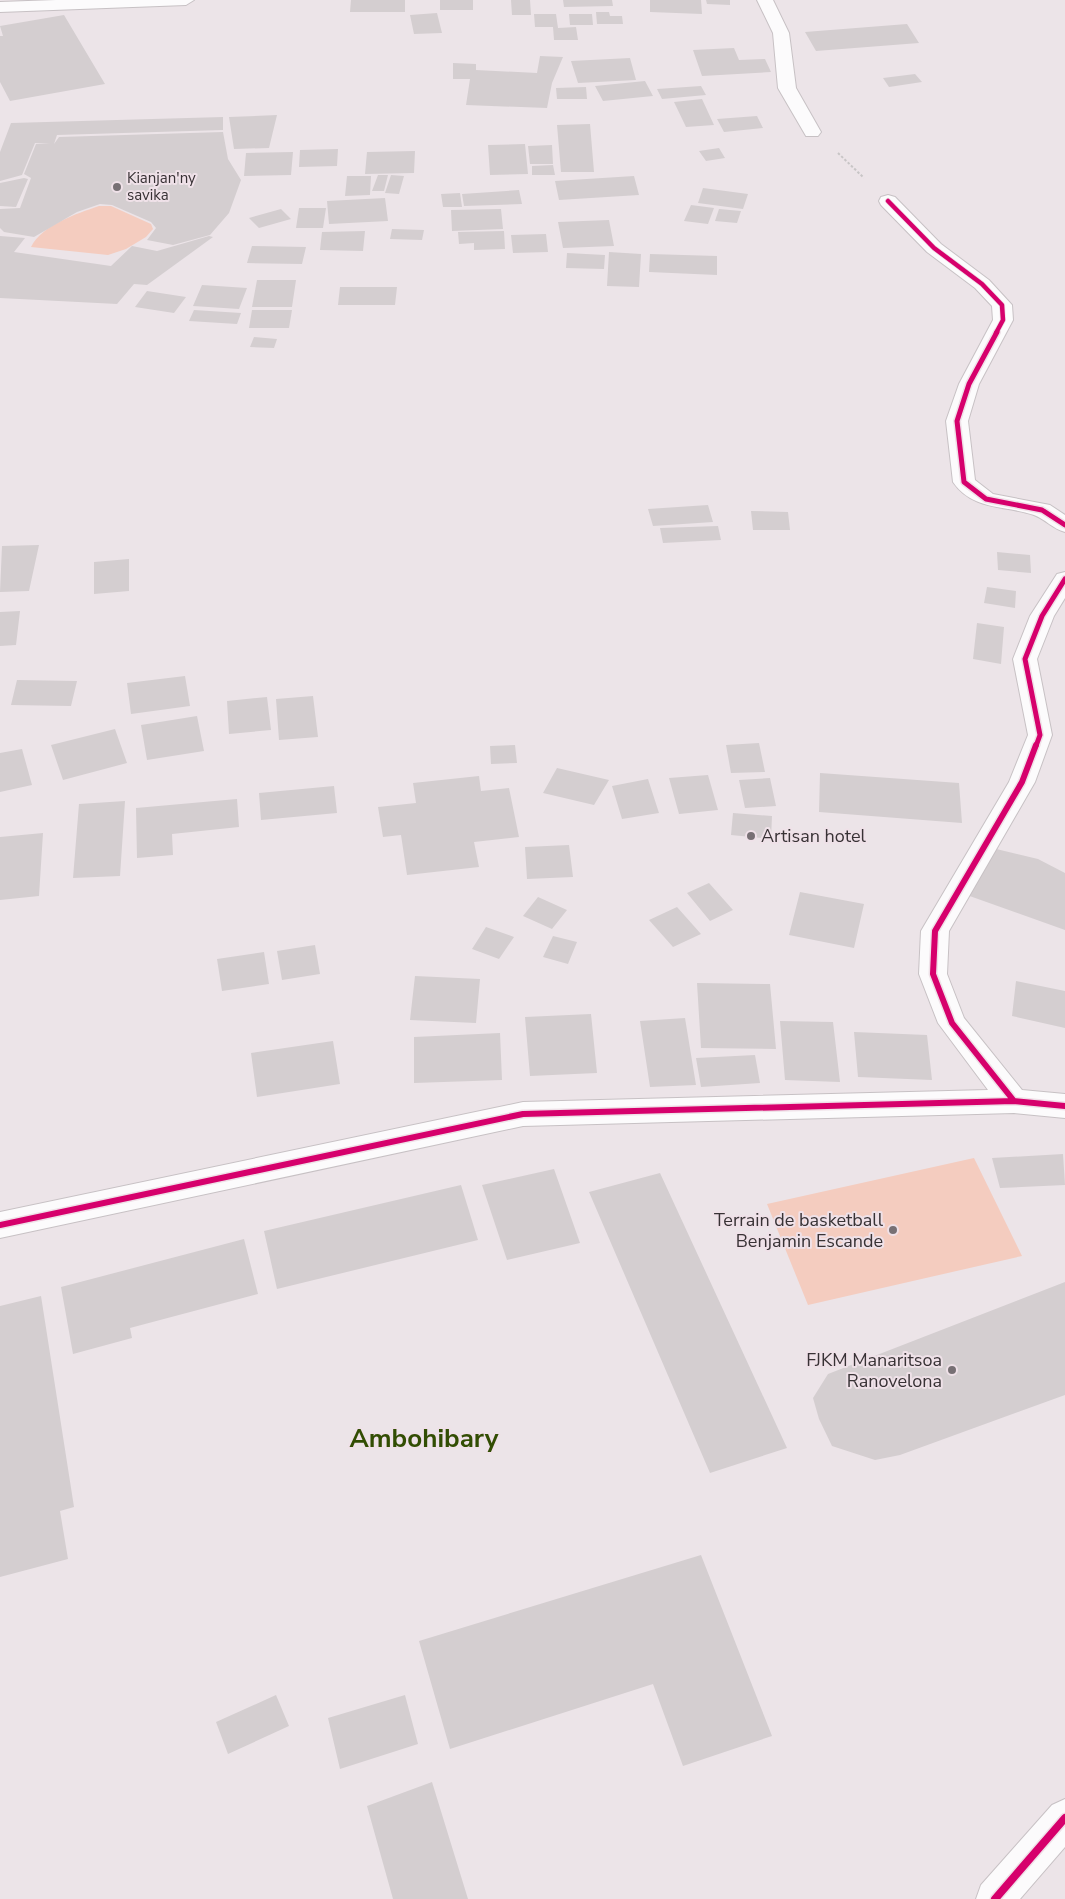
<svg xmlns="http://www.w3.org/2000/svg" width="1065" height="1899" font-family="'Nunito Sans',sans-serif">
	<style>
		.green { fill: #f4ccbf }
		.building { fill: #d4ced0 }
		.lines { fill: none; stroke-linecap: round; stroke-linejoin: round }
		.minor-casing { stroke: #c7c1c4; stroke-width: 2 }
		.path { stroke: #c8c5c6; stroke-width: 2; stroke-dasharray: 2.5 2; stroke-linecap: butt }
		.minor { fill: #fcfbfc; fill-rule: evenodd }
		.cycleway-far3-casing { stroke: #efe1e8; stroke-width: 6 }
		.cycleway-far2-casing { stroke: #efe1e8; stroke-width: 8 }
		.cycleway-far1-casing { stroke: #efe1e8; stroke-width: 9 }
		.cycleway-casing { stroke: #efe1e8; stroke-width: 11 }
		.cycleway-far3 { stroke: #d6006c; stroke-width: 4.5 }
		.cycleway-far2 { stroke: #d6006c; stroke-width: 5 }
		.cycleway-far1 { stroke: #d6006c; stroke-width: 6 }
		.cycleway { stroke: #d6006c; stroke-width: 8 }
		.poi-dot { fill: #777074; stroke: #efe1e8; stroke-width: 2 }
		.labels { text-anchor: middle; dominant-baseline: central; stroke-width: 4; stroke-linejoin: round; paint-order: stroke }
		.far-poi-label { font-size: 15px; fill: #383235; stroke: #efe1e8; text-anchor: start }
		.poi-label { font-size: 18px; fill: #383235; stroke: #efe1e8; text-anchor: end }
		.near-district-label { font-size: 26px; font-weight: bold; fill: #324d03; stroke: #efe1e8 }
	</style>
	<rect width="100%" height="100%" fill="#ece4e8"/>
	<path class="green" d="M99 206H111L151 224 153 229 146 237 126 249 108 255 31 247C42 225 76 214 99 206Z
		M974 1158 1022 1256 808 1305 767 1204Z"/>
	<path class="building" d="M351 0H405V12H350Z
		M440 0H473V10H440Z
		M511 0H530L531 15H512Z
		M563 0H612L613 6 564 7Z
		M650 0H701L702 14 650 12Z
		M706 0H730V5L707 4Z
		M596 12H609L610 16H622L623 24H597Z
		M437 13 442 33 414 34 410 15Z
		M534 14H556L558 28 576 27 578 40H554L553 27H535Z
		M569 14H592L593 25H570Z
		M64 15 105 84 10 101 0 82V36H3L0 26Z
		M907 24 919 43 816 51 805 32Z
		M734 48 739 60 765 59 771 72 702 76 693 50Z
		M540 56 563 57 552 83 547 108 466 105 470 79H453V63L476 64V70L537 73Z
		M630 58 636 80 578 83 571 61Z
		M915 74 922 82 889 87 883 78Z
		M645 81 653 96 603 101 595 86Z
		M701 86 706 95 662 99 657 89Z
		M586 87 587 99H557L556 88Z
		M702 99 714 125 686 127 674 102Z
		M277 115 269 148 234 149 229 117Z
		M757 116 763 128 724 132 717 119Z
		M223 117V130L57 135 54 144 59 137 223 132 228 159 241 180 229 213 210 235 173 245 147 240 156 228 151 222 112 205 100 204 77 212 34 237 4 232 0 228V209L20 208 31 178 24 174 36 144H50L35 143 22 175 0 181V152L11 123Z
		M590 124 594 172H561L557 125Z
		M525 144 528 174 490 175 488 145Z
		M552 145 553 164H530L528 146Z
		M719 148 725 158 706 161 699 151Z
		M338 149 337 166 299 167 300 150Z
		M415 151 414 173 365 174 367 152Z
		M293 152 291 175 244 176 246 153Z
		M553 165 555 175H532V166Z
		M378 175H388L384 191H372Z
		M391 175 404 176 399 194 385 193Z
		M347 176H371L370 195 345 196Z
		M634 176 639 195 559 200 555 181Z
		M24 178 28 179 16 207 0 206V183Z
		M703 188 748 194 743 209 698 203Z
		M519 190 522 204 464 206 462 194Z
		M460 193 462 207H443L441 194Z
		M385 198 388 221 329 224 327 201Z
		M691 205 714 208 708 224 684 221Z
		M299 208H326L323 228H296Z
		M281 209 291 219 259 228 249 218Z
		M501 209 503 229 452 231 451 210Z
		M719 209 741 211 737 223 715 221Z
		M609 220 614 246 563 248 558 222Z
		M392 229 424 230 422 240 390 239Z
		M365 231 363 251 320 250 322 232Z
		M504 231 505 249 474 250V243L459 244 458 232Z
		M546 234 548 252 513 253 511 235Z
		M0 236 25 238 14 252 111 266 132 246 157 251 209 236 213 237 147 285 134 284 117 304 0 298Z
		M252 246 306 247 302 264 247 263Z
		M609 252 641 254 639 287 607 286Z
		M567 253 605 255 604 269 566 268Z
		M650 254 717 256V275L649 272Z
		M257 280H296L292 307H252Z
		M202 285 247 288 239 309 193 306Z
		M340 287H397L395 305H338Z
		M147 291 186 297 174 313 135 307Z
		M194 310 241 313 237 324 189 321Z
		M252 310H292L289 328H249Z
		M254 337 277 339 274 348 250 347Z
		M708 505 713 522 653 526 648 509Z
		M751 511 788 512 790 530H753Z
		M718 526 721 540 663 543 660 528Z
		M39 545 29 591 0 592 2 546Z
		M997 552 1030 555 1031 573 998 570Z
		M129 559V591L94 594V562Z
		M987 587 1016 591 1015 608 984 603Z
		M20 611 16 645 0 646V612Z
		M977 623 1004 627 1001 664 973 659Z
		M185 676 190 706 131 714 127 683Z
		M17 680 77 681 71 706 11 705Z
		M313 696 318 737 279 740 276 699Z
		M267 697 271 730 229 734 227 701Z
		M197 716 204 751 147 760 141 725Z
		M115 729 127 763 63 780 51 745Z
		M759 743 765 772 731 773 726 745Z
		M515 745 517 763 491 764 490 746Z
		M22 749 32 785 0 792V753Z
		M557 768 609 780 594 805 543 793Z
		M820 773 959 783 962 823 819 812Z
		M708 775 718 810 679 814 669 778Z
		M479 776 481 791 509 788 519 837 474 842 479 867 407 875 401 835 383 837 378 807 416 803 413 783Z
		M770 778 776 806 745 808 739 780Z
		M648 779 659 813 622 819 612 786Z
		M334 786 337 813 261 820 259 793Z
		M237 799 239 827 172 834 173 855 137 858 136 808Z
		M125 801 120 876 73 878 79 804Z
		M733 813 772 816 771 839 731 835Z
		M43 833 39 896 0 900V837Z
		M569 845 573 877 527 879 525 847Z
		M988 847 1038 859 1065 873V930L964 894Z
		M709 883 733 910 710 921 687 893Z
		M800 892 864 904 854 948 789 935Z
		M538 897 567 910 552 929 523 916Z
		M677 907 701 934 673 947 649 920Z
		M486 927 514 937 499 959 472 949Z
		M553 936 577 942 568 964 543 957Z
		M315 945 320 974 282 980 277 951Z
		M264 952 269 984 222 991 217 959Z
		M415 976 480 979 476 1023 410 1020Z
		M1016 981 1065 991V1028L1012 1016Z
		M697 983 770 984 776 1049 701 1048Z
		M591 1014 597 1073 530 1076 525 1017Z
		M685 1018 696 1085 650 1087 640 1021Z
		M780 1021 833 1022 840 1082 785 1080Z
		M854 1032 927 1035 932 1080 858 1077Z
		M500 1033 502 1080 414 1083V1037Z
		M333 1041 340 1084 257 1097 251 1053Z
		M755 1055 760 1083 701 1087 696 1058Z
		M1063 1154 1065 1185 1000 1188 992 1158Z
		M554 1169 580 1243 507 1260 482 1185Z
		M660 1173 787 1448 710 1473 589 1192Z
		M461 1185 478 1240 277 1289 264 1231Z
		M244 1239 258 1294 130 1328 132 1338 73 1354 61 1287Z
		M1065 1282V1395L900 1455 875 1460 832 1446 819 1419 813 1398 828 1374Z
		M41 1296 74 1507 60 1511 68 1559 0 1577V1306Z
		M701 1555 772 1736 683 1766 653 1684 450 1749 419 1641Z
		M276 1695 289 1726 228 1754 216 1722Z
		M405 1695 418 1744 340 1769 328 1718Z
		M432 1782 468 1899H393L367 1806Z"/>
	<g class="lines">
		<defs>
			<path id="minor" d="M56 0H194L186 5 0 12V2Z
				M757 0H773L789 33 796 88 821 132 818 136H806L778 88 773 33Z
				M888 195 895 197 941 244 989 280 1012 305 1013 320 979 384 968 421 975 480 993 494 1050 505 1065 515V532C1053 529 1045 519 1034 515 1005 505 973 511 953 482L946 421 959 384 993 320 992 306 975 288 927 252 881 205 879 201 881 197Z
				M1065 572V598L1054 616 1037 659 1052 735 1035 782 949 931 947 974 964 1018 1022 1090 1065 1094V1118L1014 1113 523 1126 0 1238V1212L523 1102 988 1090 938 1023 919 974 921 931 1009 782 1028 735 1013 659 1030 616 1057 574Z
				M1065 1799V1847L1020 1899H976L981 1885 1052 1805Z"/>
		</defs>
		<use href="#minor" class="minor-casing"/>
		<path class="path" d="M838 153 864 178"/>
		<use href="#minor" class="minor"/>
		<defs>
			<path id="cycleway-far3" d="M888 201 934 248 982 284 1002 305 1003 320 996 333"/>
			<path id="cycleway-far2" d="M997 332 969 384 957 421 964 482 986 499 1042 510 1065 525
				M1036 746 1040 735 1025 659 1042 616 1065 579"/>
			<path id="cycleway-far1" d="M1014 1101 952 1023 933 974 935 931 1022 782 1036 745
				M0 1225 523 1114 1014 1101 1065 1106"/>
			<path id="cycleway" d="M995 1899 1065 1818"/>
		</defs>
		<use href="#cycleway-far3" class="cycleway-far3-casing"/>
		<use href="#cycleway-far2" class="cycleway-far2-casing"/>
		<use href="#cycleway-far1" class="cycleway-far1-casing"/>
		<use href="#cycleway" class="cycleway-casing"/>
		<use href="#cycleway-far3" class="cycleway-far3"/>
		<use href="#cycleway-far2" class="cycleway-far2"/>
		<use href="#cycleway-far1" class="cycleway-far1"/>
		<use href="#cycleway" class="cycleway"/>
	</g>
	<g class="poi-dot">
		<circle cx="117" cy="187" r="5"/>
		<circle cx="751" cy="836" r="5"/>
		<circle cx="893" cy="1230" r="5"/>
		<circle cx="952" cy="1370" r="5"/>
	</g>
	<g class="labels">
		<g class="far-poi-label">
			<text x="127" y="178">Kianjan'ny<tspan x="127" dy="17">savika</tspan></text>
		</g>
		<g class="poi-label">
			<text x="761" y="836" text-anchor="start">Artisan hotel</text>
			<text x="883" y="1220">Terrain de basketball<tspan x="883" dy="21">Benjamin Escande</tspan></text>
			<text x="942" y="1360">FJKM Manaritsoa<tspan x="942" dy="21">Ranovelona</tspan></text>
		</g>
		<g class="near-district-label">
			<text x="424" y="1438">Ambohibary</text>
		</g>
	</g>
</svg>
